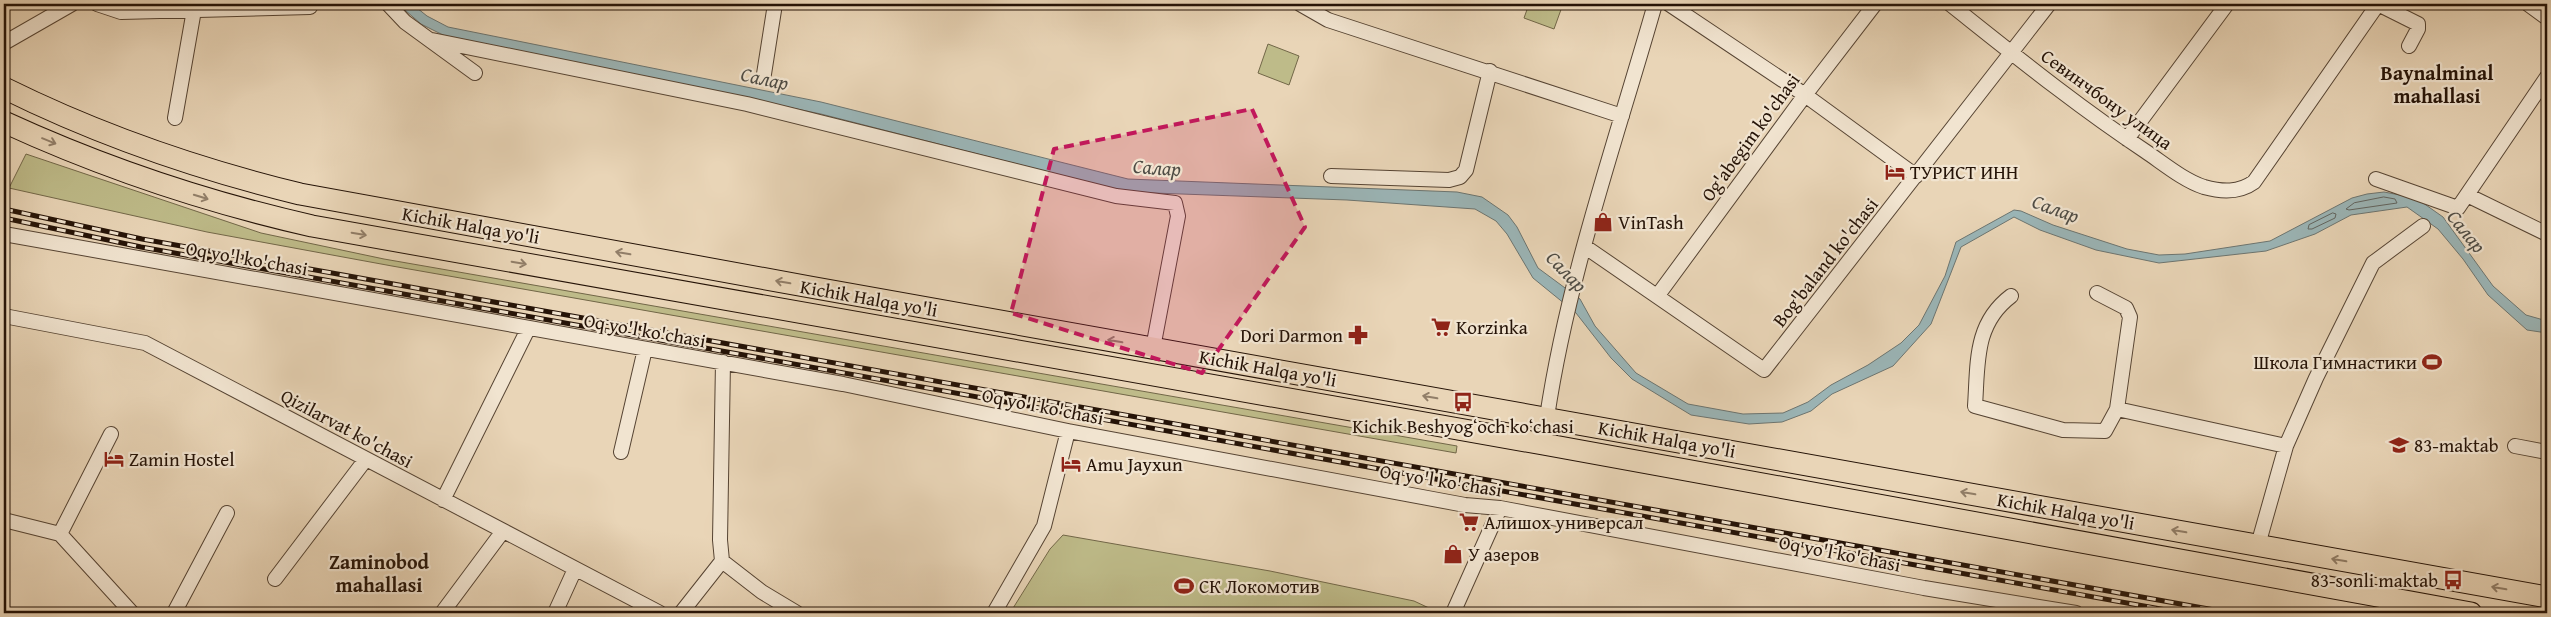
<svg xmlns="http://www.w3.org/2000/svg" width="2551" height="617" font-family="'Gentium Book Plus',serif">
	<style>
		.green { fill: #bebb89; stroke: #726748 }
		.water { fill: #9bb6b8; stroke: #6c7571 }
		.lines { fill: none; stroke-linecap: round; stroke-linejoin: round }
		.shore { stroke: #606460; stroke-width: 1 }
		.minor-casing { stroke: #564433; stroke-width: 16 }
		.highway-casing { stroke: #251307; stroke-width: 23 }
		.minor { stroke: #f1e4d0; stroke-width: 14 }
		.highway { stroke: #e9d5b7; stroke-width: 21 }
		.rail-casing { stroke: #251307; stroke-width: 5 }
		.rail { stroke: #f1e4d0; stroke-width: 3; stroke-dasharray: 9; stroke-linecap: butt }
		.oneway { stroke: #917e68 }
		.marked { fill: #c2185b; fill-opacity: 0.2; stroke: #c2185b; stroke-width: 4; stroke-dasharray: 10 6; stroke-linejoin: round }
		.labels { text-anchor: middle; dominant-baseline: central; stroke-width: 4.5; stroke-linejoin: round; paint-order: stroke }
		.street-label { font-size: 19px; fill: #251307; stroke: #f1e4d0 }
		.poi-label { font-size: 19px; fill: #251307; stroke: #f1e4d0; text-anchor: start }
		.neighbourhood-label { font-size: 20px; font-weight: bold; fill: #251307; stroke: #f1e4d0 }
		.water-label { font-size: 20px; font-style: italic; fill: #4e4c45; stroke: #f1e4d0 }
	</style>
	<rect width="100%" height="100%" fill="#e9d5b7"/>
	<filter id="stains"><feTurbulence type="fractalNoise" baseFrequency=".004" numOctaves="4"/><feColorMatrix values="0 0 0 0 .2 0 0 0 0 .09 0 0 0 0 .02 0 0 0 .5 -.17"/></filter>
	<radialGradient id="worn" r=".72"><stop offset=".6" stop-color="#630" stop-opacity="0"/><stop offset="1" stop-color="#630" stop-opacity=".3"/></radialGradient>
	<path class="green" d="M1529 4H1563L1554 29 1524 18Z
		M1268 44 1299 56 1289 85 1258 73Z
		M26 154 261 233 384 259 1457 446 1456 453 392 266 207 232 9 188Z
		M1063 535 1270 571 1414 601 1429 608 1426 613H1010L1050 549Z"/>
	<path class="water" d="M398 4H412L427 16 448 27 821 102 1128 179 1457 192 1482 197 1508 215 1517 227 1538 268 1580 299 1595 326 1636 373 1688 404 1743 414 1783 413 1808 402 1831 385 1868 365 1901 343 1919 325 1945 276 1956 242 2014 210 2021 211 2053 225 2127 249 2159 255 2185 254 2270 241 2352 198 2367 194 2384 192 2416 198 2443 217 2493 286 2526 315 2547 321V333L2527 330 2488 295 2463 259 2438 229 2407 207 2351 215 2315 234 2266 251 2159 263 2096 250 2040 230 2014 217 1961 247 1931 324 1893 366 1832 394 1811 411 1782 422 1749 424 1691 415 1632 379 1611 358 1576 313 1533 278 1507 234 1496 221 1475 209 1347 200 1126 192 821 114 445 36 421 24Z"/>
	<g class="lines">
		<path class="shore" d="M2384 197 2395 199 2397 203 2349 210 2346 209 2354 203Z
			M2333 213 2336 214 2335 218 2312 229H2308L2309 225Z"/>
		<defs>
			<path id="minor" d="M97 4 121 12 310 7
				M388 4 405 22 475 73
				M1300 4 1328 20 1622 116
				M1669 4 1805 95 1916 176
				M1950 4C2013 54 2077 106 2145 151 2163 163 2183 180 2204 187 2222 192 2239 193 2254 182L2378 4
				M2378 4 2418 24V29L2409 46
				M2528 4 2547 18
				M432 40 747 104 1116 196 1175 203 1178 216 1153 348
				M4 43 72 4
				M764 74 775 4
				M175 118 194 10
				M2127 139 2227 4
				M1331 176 1449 180 1460 177 1466 170 1490 71
				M2376 179 2458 208 2547 77
				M2467 195 2547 234
				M4 234 843 384 1068 431 1465 505 1500 508 1924 588 2076 613
				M1584 246 1764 370 2049 4
				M1658 295 1805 95 1875 4
				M2011 296C1974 324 1978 363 1975 406L2063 430 2105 431 2117 409 2130 317 2126 308 2097 293
				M4 316 145 343 660 613
				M2117 409 2286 446
				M1547 417C1568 276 1616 141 1655 4
				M2515 446 2547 452
				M621 452 645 349
				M443 500 528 329
				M4 520 60 534 132 613
				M60 534 111 434
				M2258 545 2286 446 2316 378 2373 263 2423 226
				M722 561 720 540 723 362
				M275 579 366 459
				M174 613 227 513
				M442 613 503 531
				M555 613 575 569
				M681 613 722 561 762 592 797 613
				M994 613 1044 526 1068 431
				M1453 613 1500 508"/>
			<path id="highway" d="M4 88C99 135 197 169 300 194L810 287 2547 597
				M4 122C102 167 206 202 312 226L1543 444 2471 613"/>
		</defs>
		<use href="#minor" class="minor-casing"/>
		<use href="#highway" class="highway-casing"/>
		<use href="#minor" class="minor"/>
		<use href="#highway" class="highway"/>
		<defs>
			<path id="rail" d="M4 209 142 239 2231 613
				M4 218 141 247 2183 613"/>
		</defs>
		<use href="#rail" class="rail-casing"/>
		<use href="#rail" class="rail"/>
	</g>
	<defs><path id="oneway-shaft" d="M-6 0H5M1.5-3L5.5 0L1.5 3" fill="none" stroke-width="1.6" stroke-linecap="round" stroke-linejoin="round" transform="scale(1.25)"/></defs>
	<g class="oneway">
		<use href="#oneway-shaft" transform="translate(49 141) rotate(22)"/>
		<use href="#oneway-shaft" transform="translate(201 197) rotate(17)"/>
		<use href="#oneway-shaft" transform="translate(359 234) rotate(10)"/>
		<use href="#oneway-shaft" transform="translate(623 253) rotate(-170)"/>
		<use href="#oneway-shaft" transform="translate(519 263) rotate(10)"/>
		<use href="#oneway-shaft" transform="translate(783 282) rotate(-170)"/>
		<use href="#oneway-shaft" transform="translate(1115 341) rotate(-170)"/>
		<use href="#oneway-shaft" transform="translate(1430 397) rotate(-170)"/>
		<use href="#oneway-shaft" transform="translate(1968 493) rotate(-170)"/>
		<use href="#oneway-shaft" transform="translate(2179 531) rotate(-170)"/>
		<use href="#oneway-shaft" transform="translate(2339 560) rotate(-170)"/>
		<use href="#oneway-shaft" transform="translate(2499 588) rotate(-170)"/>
	</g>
	<path class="marked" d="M1252 109 1305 227 1202 373 1011 313 1054 149Z"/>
	<defs>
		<symbol id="hotel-bare" viewBox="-9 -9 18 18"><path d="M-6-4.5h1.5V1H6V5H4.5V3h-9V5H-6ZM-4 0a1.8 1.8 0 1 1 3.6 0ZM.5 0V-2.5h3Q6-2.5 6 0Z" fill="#8f2418" stroke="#f1e4d0" stroke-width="2.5" paint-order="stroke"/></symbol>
		<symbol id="shop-bare" viewBox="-9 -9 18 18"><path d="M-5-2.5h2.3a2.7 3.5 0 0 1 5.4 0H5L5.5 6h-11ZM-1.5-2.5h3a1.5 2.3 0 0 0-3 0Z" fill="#8f2418" stroke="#f1e4d0" stroke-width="2.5" paint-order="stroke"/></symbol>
		<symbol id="supermarket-bare" viewBox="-9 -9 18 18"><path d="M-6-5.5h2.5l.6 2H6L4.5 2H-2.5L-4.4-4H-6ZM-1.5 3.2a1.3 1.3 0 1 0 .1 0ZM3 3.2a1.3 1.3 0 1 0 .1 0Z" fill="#8f2418" stroke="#f1e4d0" stroke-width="2.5" paint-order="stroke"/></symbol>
		<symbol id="pharmacy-bare" viewBox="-9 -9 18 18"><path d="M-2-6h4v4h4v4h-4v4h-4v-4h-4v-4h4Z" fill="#8f2418" stroke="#f1e4d0" stroke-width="2.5" paint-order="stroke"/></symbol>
		<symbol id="stadium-bare" viewBox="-9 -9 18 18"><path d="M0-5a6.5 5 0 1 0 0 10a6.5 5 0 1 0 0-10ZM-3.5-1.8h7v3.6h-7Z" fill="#8f2418" stroke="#f1e4d0" stroke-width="2.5" paint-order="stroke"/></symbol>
		<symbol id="bus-bare" viewBox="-9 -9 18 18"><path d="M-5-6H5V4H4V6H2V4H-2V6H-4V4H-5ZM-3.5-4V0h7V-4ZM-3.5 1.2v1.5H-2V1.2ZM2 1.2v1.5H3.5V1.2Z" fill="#8f2418" stroke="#f1e4d0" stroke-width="2.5" paint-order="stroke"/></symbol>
		<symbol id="school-bare" viewBox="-9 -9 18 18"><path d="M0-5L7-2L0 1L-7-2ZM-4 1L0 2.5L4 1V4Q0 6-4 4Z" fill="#8f2418" stroke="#f1e4d0" stroke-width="2.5" paint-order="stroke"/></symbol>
	</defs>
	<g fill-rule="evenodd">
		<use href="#hotel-bare" x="1881" y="158" width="28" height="28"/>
		<use href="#shop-bare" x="1589" y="208" width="28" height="28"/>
		<use href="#supermarket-bare" x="1427" y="313" width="28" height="28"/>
		<use href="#pharmacy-bare" x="1344" y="321" width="28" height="28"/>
		<use href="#stadium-bare" x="2418" y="348" width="28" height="28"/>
		<use href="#bus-bare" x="1449" y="388" width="28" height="28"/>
		<use href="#school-bare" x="2385" y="431" width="28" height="28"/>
		<use href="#hotel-bare" x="100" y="445" width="28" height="28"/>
		<use href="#hotel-bare" x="1057" y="450" width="28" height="28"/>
		<use href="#supermarket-bare" x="1455" y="508" width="28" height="28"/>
		<use href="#shop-bare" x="1439" y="540" width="28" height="28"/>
		<use href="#bus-bare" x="2439" y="566" width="28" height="28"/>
		<use href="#stadium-bare" x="1170" y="572" width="28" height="28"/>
	</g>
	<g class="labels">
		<g class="street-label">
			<text transform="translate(2107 99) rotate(36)">Севинчбону улица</text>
			<text transform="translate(1750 137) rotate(-54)">Og'abegim ko'chasi</text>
			<text transform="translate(471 225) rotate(10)">Kichik Halqa yo'li</text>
			<text transform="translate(247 258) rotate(10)">Oq yo'l ko'chasi</text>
			<text transform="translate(1825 262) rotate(-52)">Bog'baland ko'chasi</text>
			<text transform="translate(869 298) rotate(10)">Kichik Halqa yo'li</text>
			<text transform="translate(645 330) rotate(10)">Oq yo'l ko'chasi</text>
			<text transform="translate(1268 368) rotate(10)">Kichik Halqa yo'li</text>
			<text transform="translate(1043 406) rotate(11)">Oq yo'l ko'chasi</text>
			<text transform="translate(347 428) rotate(28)">Qizilarvat ko'chasi</text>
			<text transform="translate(1667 439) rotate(10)">Kichik Halqa yo'li</text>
			<text transform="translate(1441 480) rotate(9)">Oq yo'l ko'chasi</text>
			<text transform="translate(2066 511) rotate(10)">Kichik Halqa yo'li</text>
			<text transform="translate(1840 553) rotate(11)">Oq yo'l ko'chasi</text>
		</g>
		<g class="poi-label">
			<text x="1910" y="172">ТУРИСТ ИНН</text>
			<text x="1618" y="222">VinTash</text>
			<text x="1456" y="327">Korzinka</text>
			<text x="1343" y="335" text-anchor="end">Dori Darmon</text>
			<text x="2417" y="362" text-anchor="end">Школа Гимнастики</text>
			<text x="1463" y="426" text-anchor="middle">Kichik Beshyogʻoch koʻchasi</text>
			<text x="2414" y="445">83-maktab</text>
			<text x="129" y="459">Zamin Hostel</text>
			<text x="1086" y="464">Amu Jayxun</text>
			<text x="1484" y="522">Алишох универсал</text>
			<text x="1468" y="554">У азеров</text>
			<text x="2438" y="580" text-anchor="end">83-sonli maktab</text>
			<text x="1199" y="586">СК Локомотив</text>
		</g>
		<g class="neighbourhood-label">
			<text x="2437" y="72">Baynalminal<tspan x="2437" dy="23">mahallasi</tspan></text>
			<text x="379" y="561">Zaminobod<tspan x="379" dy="23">mahallasi</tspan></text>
		</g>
		<g class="water-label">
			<text transform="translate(765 78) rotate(12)">Салар</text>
			<text transform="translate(1157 167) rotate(4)">Салар</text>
			<text transform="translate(2056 208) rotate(20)">Салар</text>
			<text transform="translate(2467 231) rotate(51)">Салар</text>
			<text transform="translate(1567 271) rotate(46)">Салар</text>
		</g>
	</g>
	<rect width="2551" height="617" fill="none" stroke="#e9d5b7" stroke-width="20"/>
	<rect x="5" y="5" width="2541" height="607" fill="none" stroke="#251307" stroke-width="2.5"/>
	<rect x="10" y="10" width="2531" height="597" fill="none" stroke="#251307"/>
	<rect width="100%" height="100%" filter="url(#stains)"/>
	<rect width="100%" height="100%" fill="url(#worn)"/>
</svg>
